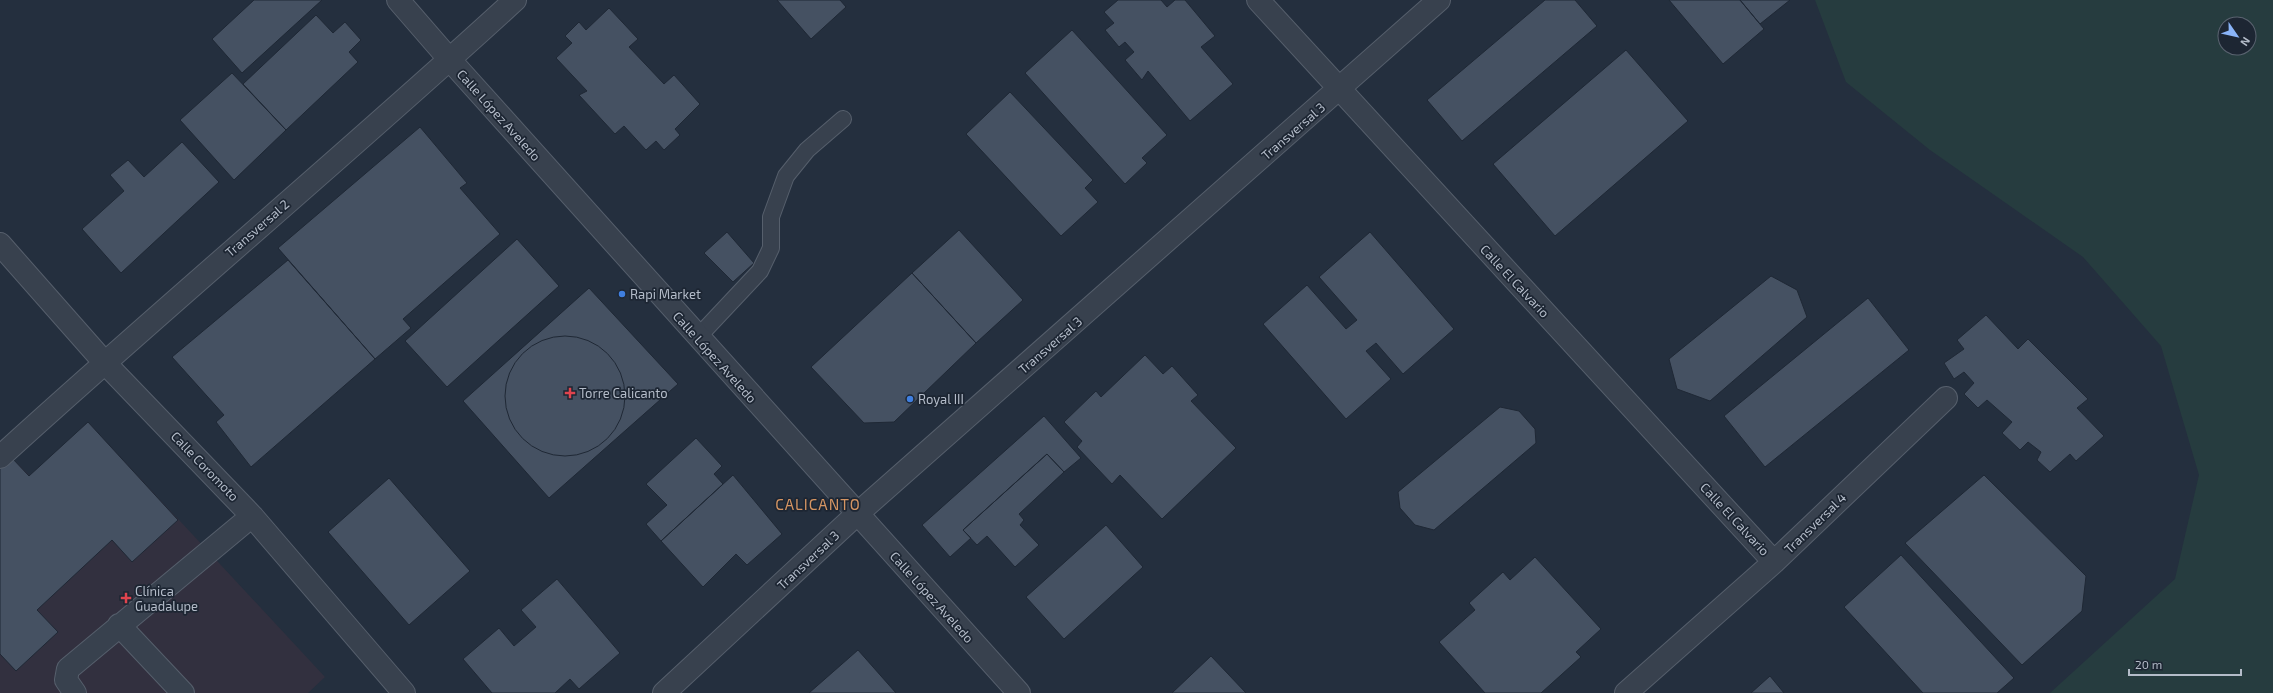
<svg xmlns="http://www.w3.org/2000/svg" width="2273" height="693" font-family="'Exo 2',sans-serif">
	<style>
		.medical { fill: #32303f }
		.green { fill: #263c3f; fill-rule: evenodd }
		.building { fill: #455162; stroke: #1f2835 }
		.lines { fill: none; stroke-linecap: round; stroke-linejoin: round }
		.service-casing { stroke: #565f6c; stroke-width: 18 }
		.minor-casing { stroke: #565f6c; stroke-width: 24 }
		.service { stroke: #38414e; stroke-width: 16 }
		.minor { stroke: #38414e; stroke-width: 22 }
		.shop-dot { fill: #3f7fe0; stroke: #1d2633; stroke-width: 1.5 }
		.health-dot { fill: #e0444e; stroke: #1d2633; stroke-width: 1.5 }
		.labels { text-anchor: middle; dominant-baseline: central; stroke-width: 3.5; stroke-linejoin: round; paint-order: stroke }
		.street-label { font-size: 13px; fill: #b4bcc9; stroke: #1d2633 }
		.poi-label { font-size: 13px; fill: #b4bcc9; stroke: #1d2633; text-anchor: start }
		.quarter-label { font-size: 15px; letter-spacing: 1px; fill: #d59563; stroke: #1d2633 }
	</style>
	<rect width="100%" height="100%" fill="#242f3e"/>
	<path class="medical" d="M88 422 325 677 308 693H0V469L12 458 30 476Z"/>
	<path class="green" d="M1815 0H2273V693H2050L2175 579 2199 475 2161 346 2083 257 1930 150 1846 82ZM2225 24H2249V48H2225Z"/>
	<path class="building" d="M254 0H322L242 73 212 39Z
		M777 0H840L846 7 811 39Z
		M1118 0H1161L1167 7 1175 0H1185L1215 36 1201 47 1233 84 1190 121 1148 71 1142 80 1125 60 1134 52 1125 42 1119 47 1105 30 1114 23 1104 12Z
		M1545 0H1575L1597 26 1462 141 1427 100Z
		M1669 0H1740L1764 29 1723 64Z
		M1740 0H1790L1760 24Z
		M609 8 638 39 629 47 664 84 674 75 700 104 675 129 680 135 664 150 656 141 646 150 624 126 615 134 579 95 587 91 556 58 572 43 565 36 579 22 586 30Z
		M316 15 333 33 345 22 361 40 349 52 358 62 286 130 243 84Z
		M1072 30 1167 135 1142 158 1147 163 1125 184 1025 73Z
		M1626 50 1688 121 1555 236 1493 164Z
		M232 73 286 130 234 180 180 120Z
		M1010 92 1093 180 1085 188 1098 202 1061 236 966 134Z
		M420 127 467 183 460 188 500 234 403 319 411 328 375 359 278 248Z
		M182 142 219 182 121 273 82 229 124 191 110 175 128 160 144 177Z
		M959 230 1023 300 976 343 912 273Z
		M727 232 754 263 733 282 704 253Z
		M1370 232 1454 329 1403 374 1376 343 1366 351 1391 379 1346 419 1263 324 1307 285 1346 329 1357 320 1319 277Z
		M517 239 559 286 447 387 405 341Z
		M288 260 375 359 251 467 216 422 224 415 172 357Z
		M912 273 976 343 894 422 864 423 811 367Z
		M1771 276 1797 290 1807 317 1710 401 1677 389 1669 359Z
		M589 288 678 384 549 498 463 401Z
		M1868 298 1909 350 1765 467 1724 416Z
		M1986 315 2018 349 2028 339 2088 399 2077 408 2104 436 2076 461 2070 454 2050 472 2037 460 2041 452 2028 442 2020 450 2002 433 2012 422 1987 400 1978 408 1964 394 1974 383 1964 372 1954 379 1944 363 1964 349 1957 340Z
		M505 396a60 60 0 1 1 120 0a60 60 0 1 1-120 0Z
		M1145 355 1163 374 1172 366 1198 395 1191 401 1236 448 1162 519 1120 475 1112 484 1077 447 1082 441 1064 422 1096 391 1101 397Z
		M1500 407 1519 411 1535 429 1536 443 1434 530 1415 525 1400 508 1398 492Z
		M1044 416 1081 458 1064 472 1047 454 963 530 971 538 950 557 922 525Z
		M88 422 178 520 132 562 112 540 37 610 58 632 16 671 0 654V469L12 458 29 476Z
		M696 438 722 466 714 474 723 484 661 541 646 524 667 505 646 484Z
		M1047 454 1064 472 1019 514 1024 520 1020 525 1039 545 1015 567 987 536 977 545 963 530Z
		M733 475 782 534 747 565 736 554 703 587 661 541Z
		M1984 475 2086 576 2082 611 2022 665 1905 543Z
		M389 478 470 571 409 625 328 532Z
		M1106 525 1143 567 1064 639 1026 597Z
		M1901 555 2014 678 1997 693H1923L1844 607Z
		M1535 557 1601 629 1576 652 1581 657 1541 693H1485L1439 642 1475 610 1469 603 1503 572 1510 580Z
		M557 579 620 653 579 689 570 679 555 693H492L463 659 499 628 514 646 536 627 521 610Z
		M858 650 896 693H809Z
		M1211 656 1246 693H1172Z
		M1770 676 1784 693H1751Z"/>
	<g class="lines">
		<defs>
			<path id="service" d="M698 337 760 271 771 248V217L786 176 807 150 843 119"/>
			<path id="minor" d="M398 0 450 60 1019 693
				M1258 0 1774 562
				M0 244 104 362 252 516 404 693
				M0 457C170 302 346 155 515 0
				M119 625 183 693
				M75 693 66 680 68 669 252 516
				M664 693 857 514 1439 0
				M1626 693 1774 562 1946 398"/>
		</defs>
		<use href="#service" class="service-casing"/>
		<use href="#minor" class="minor-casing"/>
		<use href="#service" class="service"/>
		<use href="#minor" class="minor"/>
	</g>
	<g class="shop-dot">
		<circle cx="622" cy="294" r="4"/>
		<circle cx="910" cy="399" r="4"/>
	</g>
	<g class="health-dot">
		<path d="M568 387h4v4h4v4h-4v4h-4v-4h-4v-4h4z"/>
		<path d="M124 592h4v4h4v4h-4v4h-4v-4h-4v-4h4z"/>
	</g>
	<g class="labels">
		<g class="street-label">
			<text transform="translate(499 115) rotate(48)">Calle López Aveledo</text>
			<text transform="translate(1293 131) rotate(-41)">Transversal 3</text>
			<text transform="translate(257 228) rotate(-41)">Transversal 2</text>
			<text transform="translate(1515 281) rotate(47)">Calle El Calvario</text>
			<text transform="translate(1050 345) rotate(-41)">Transversal 3</text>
			<text transform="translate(715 357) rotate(48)">Calle López Aveledo</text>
			<text transform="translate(205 466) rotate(46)">Calle Coromoto</text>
			<text transform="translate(1735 519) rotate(47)">Calle El Calvario</text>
			<text transform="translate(1815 523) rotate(-44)">Transversal 4</text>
			<text transform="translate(808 560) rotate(-43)">Transversal 3</text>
			<text transform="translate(932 597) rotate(48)">Calle López Aveledo</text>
		</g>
		<g class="poi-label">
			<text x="630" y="294">Rapi Market</text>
			<text x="579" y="393">Torre Calicanto</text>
			<text x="918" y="399">Royal III</text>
			<text x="135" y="591">Clínica<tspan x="135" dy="15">Guadalupe</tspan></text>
		</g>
		<g class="quarter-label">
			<text x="818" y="504">CALICANTO</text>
		</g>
	</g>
	<g transform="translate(2237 36) rotate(124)"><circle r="19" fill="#1d2633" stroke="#59626f"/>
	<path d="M0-3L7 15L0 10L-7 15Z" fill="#8ab4f8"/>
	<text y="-6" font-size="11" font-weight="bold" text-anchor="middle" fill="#b4bcc9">N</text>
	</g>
	<path d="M2129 669v6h112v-6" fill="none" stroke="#b4bcc9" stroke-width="2"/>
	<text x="2135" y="669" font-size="12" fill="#b4bcc9" stroke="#1d2633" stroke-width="3" paint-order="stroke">20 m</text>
</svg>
